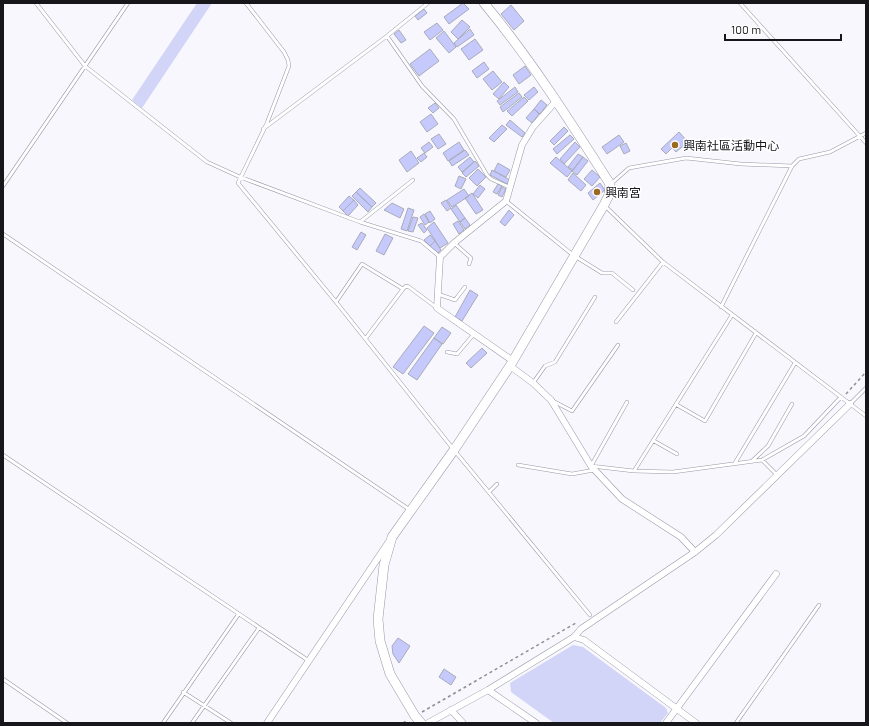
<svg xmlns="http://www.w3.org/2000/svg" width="869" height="726" font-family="Barlow,'Noto Sans TC',sans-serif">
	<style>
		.green { fill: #d2d5f7 }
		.building { fill: #c5c9fc; stroke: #a9abb9 }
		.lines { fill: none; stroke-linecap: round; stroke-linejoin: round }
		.lane-casing { stroke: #9798a6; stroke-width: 4 }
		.street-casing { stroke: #9798a6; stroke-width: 7 }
		.secondary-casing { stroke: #9798a6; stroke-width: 10 }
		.path { stroke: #8f8f95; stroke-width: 1.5; stroke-dasharray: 3 3; stroke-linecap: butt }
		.lane { stroke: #fff; stroke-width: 3 }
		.street { stroke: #fff; stroke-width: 6 }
		.secondary { stroke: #fff; stroke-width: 9 }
		.poi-dot { fill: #9b681d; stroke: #fff; stroke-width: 1.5 }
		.labels { text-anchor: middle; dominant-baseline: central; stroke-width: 3; stroke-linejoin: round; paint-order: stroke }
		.poi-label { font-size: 12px; fill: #16161b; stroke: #fff; text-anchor: start }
	</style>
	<rect width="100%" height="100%" fill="#f7f7fd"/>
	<path class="green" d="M197 3H212L142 108 132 100Z
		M573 645 583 647 666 708 668 713 660 723H554L511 692 510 683Z"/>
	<path class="building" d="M463 3 469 9 449 24 444 17Z
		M511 5 524 21 514 30 501 14Z
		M424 9 427 13 418 20 415 16Z
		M462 20 470 27 458 39 451 32Z
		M437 23 443 30 430 40 424 32Z
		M470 29 474 35 457 47 454 43Z
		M399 30 406 40 401 43 394 34Z
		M444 31 456 47 449 53 436 38Z
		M475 39 483 50 469 60 461 49Z
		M430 49 439 61 419 76 410 64Z
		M484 62 489 69 477 78 472 71Z
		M525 66 531 75 519 84 513 75Z
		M493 71 502 82 492 90 483 79Z
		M504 82 509 87 499 99 493 94Z
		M515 87 518 92 500 105 497 101Z
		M534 87 538 92 529 100 524 95Z
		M519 93 522 97 503 112 500 107Z
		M524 97 528 101 512 116 507 111Z
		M541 100 547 105 540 114 534 109Z
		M435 103 439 108 433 113 428 108Z
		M534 109 539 114 532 123 526 118Z
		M431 114 438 124 427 132 420 122Z
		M510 120 525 133 522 137 506 125Z
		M502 125 507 129 494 142 489 138Z
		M564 127 568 131 554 145 550 141Z
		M679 132 688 142 676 152 672 148 666 154 661 149Z
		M439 134 446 144 438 149 431 139Z
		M570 135 574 139 557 154 553 149Z
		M619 135 624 142 607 154 602 147Z
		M429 142 433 147 425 153 421 148Z
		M459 142 464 150 448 161 443 153Z
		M575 142 580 147 564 164 560 159Z
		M626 143 630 151 624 154 620 146Z
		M465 150 469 155 452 166 449 161Z
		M411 151 419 163 407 172 399 160Z
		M424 153 427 157 421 162 417 158Z
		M578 154 583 157 573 170 568 167Z
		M470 157 474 162 462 172 458 167Z
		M556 157 572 171 567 177 550 163Z
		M583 157 588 161 577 175 572 171Z
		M475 161 479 166 466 177 462 173Z
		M498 163 510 170 506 177 494 171Z
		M478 169 486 177 477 186 469 178Z
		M492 170 510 180 507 184 490 175Z
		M592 170 600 177 592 186 584 179Z
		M573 173 586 185 581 191 568 180Z
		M459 176 466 179 461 189 455 186Z
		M600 183 605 190 593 200 588 193Z
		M498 184 502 186 497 194 493 192Z
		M480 185 485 189 478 198 473 194Z
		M502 187 506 189 502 197 498 195Z
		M360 188 376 203 372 207 356 192Z
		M464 189 469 196 452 207 447 200Z
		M356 192 372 207 368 212 352 196Z
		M472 193 483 210 476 214 465 198Z
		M349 196 354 200 343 211 339 207Z
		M354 200 358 205 348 216 343 211Z
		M446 200 451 208 447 211 441 203Z
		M392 203 404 209 400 218 384 210Z
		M456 205 465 218 460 222 451 209Z
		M408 208 414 210 407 231 401 229Z
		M509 210 514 215 505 226 500 222Z
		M430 211 435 219 430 223 425 214Z
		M424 214 429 222 425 225 420 217Z
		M413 217 418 218 413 232 408 231Z
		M465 218 470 225 465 229 460 222Z
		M458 221 464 230 459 234 453 224Z
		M434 222 448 243 440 248 427 228Z
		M422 223 427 230 424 233 418 225Z
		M361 232 366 235 357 250 352 247Z
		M385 234 393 238 384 255 376 251Z
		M430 235 435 241 430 246 424 240Z
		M435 241 441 250 438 253 430 246Z
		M470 290 478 295 462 321 455 317Z
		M424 326 434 333 403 374 393 367Z
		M442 327 451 333 443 344 434 338Z
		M434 338 442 344 417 380 408 374Z
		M482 348 487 353 471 368 466 363Z
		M398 638 410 646 399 663 393 654 392 646Z
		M444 669 456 677 451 685 439 677Z"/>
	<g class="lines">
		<defs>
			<path id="lane" d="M36 3 85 66 207 162 240 177 360 222 421 241 440 257
				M246 3 284 52 288 60 289 66 267 123 238 183 336 302 454 450 590 615
				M740 3 866 143
				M387 36 428 3
				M263 129 387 36 422 86 454 119 487 175 491 179 509 187
				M612 183 629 168 686 158 741 164 792 166
				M3 186 128 3
				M506 201 573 255 602 273H612L633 290
				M606 207 663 262 866 416
				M360 222 413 180
				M3 234 410 510
				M454 243 471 258 469 264
				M438 294 455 300 465 287
				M336 302 362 264 403 289 406 286 409 287 437 308
				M721 307 792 166 799 159 830 152 866 133
				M616 322 663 262
				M366 338 403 289
				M447 352 457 354 474 334
				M533 383 545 366 555 362 595 297
				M553 401 572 411 618 345
				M627 402 591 466 634 471 732 315
				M850 404 866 388
				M677 405 705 421 756 333
				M654 441 677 454
				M3 455 309 661
				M762 460 804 436 841 397
				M752 461 768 446 792 404
				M735 463 795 363
				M518 465 572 474 594 470
				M634 471 673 472 762 460 777 475
				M489 492 497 484
				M3 679 67 723
				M183 692 231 723
				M163 723 238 615
				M192 723 259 628
				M736 723 819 605"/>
			<path id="street" d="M513 361 437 308 440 257 454 243 506 201 522 145 533 127 557 100
				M510 366 533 383 551 400 591 466 622 499 681 537 695 552
				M574 637 581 629 695 552 716 535 850 404
				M488 690 536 723
				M451 710 463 723
				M267 723 388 543
				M428 723 488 690 574 637 584 640 696 723
				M666 723 776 574"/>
			<path id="secondary" d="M421 723 415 716 390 674 380 641 378 619 384 565 392 537 454 450 510 366 604 205 609 195 610 184C570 121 531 60 484 3"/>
		</defs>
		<use href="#lane" class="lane-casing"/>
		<use href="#street" class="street-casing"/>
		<use href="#secondary" class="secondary-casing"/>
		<path class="path" d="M846 394 866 372
			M422 712 576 623
			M403 723 408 720"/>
		<use href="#lane" class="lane"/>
		<use href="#street" class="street"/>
		<use href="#secondary" class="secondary"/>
	</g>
	<g class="poi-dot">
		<circle cx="675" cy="145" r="4"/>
		<circle cx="597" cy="192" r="4"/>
	</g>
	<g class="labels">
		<g class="poi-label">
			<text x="683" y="145">興南社區活動中心</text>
			<text x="605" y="192">興南宮</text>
		</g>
	</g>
	<rect width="869" height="726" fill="none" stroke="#16161b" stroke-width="8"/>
	<path d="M725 34v6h116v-6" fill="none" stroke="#16161b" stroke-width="2"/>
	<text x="731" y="34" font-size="12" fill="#16161b" stroke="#ffffff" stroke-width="3" paint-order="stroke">100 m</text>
</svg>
